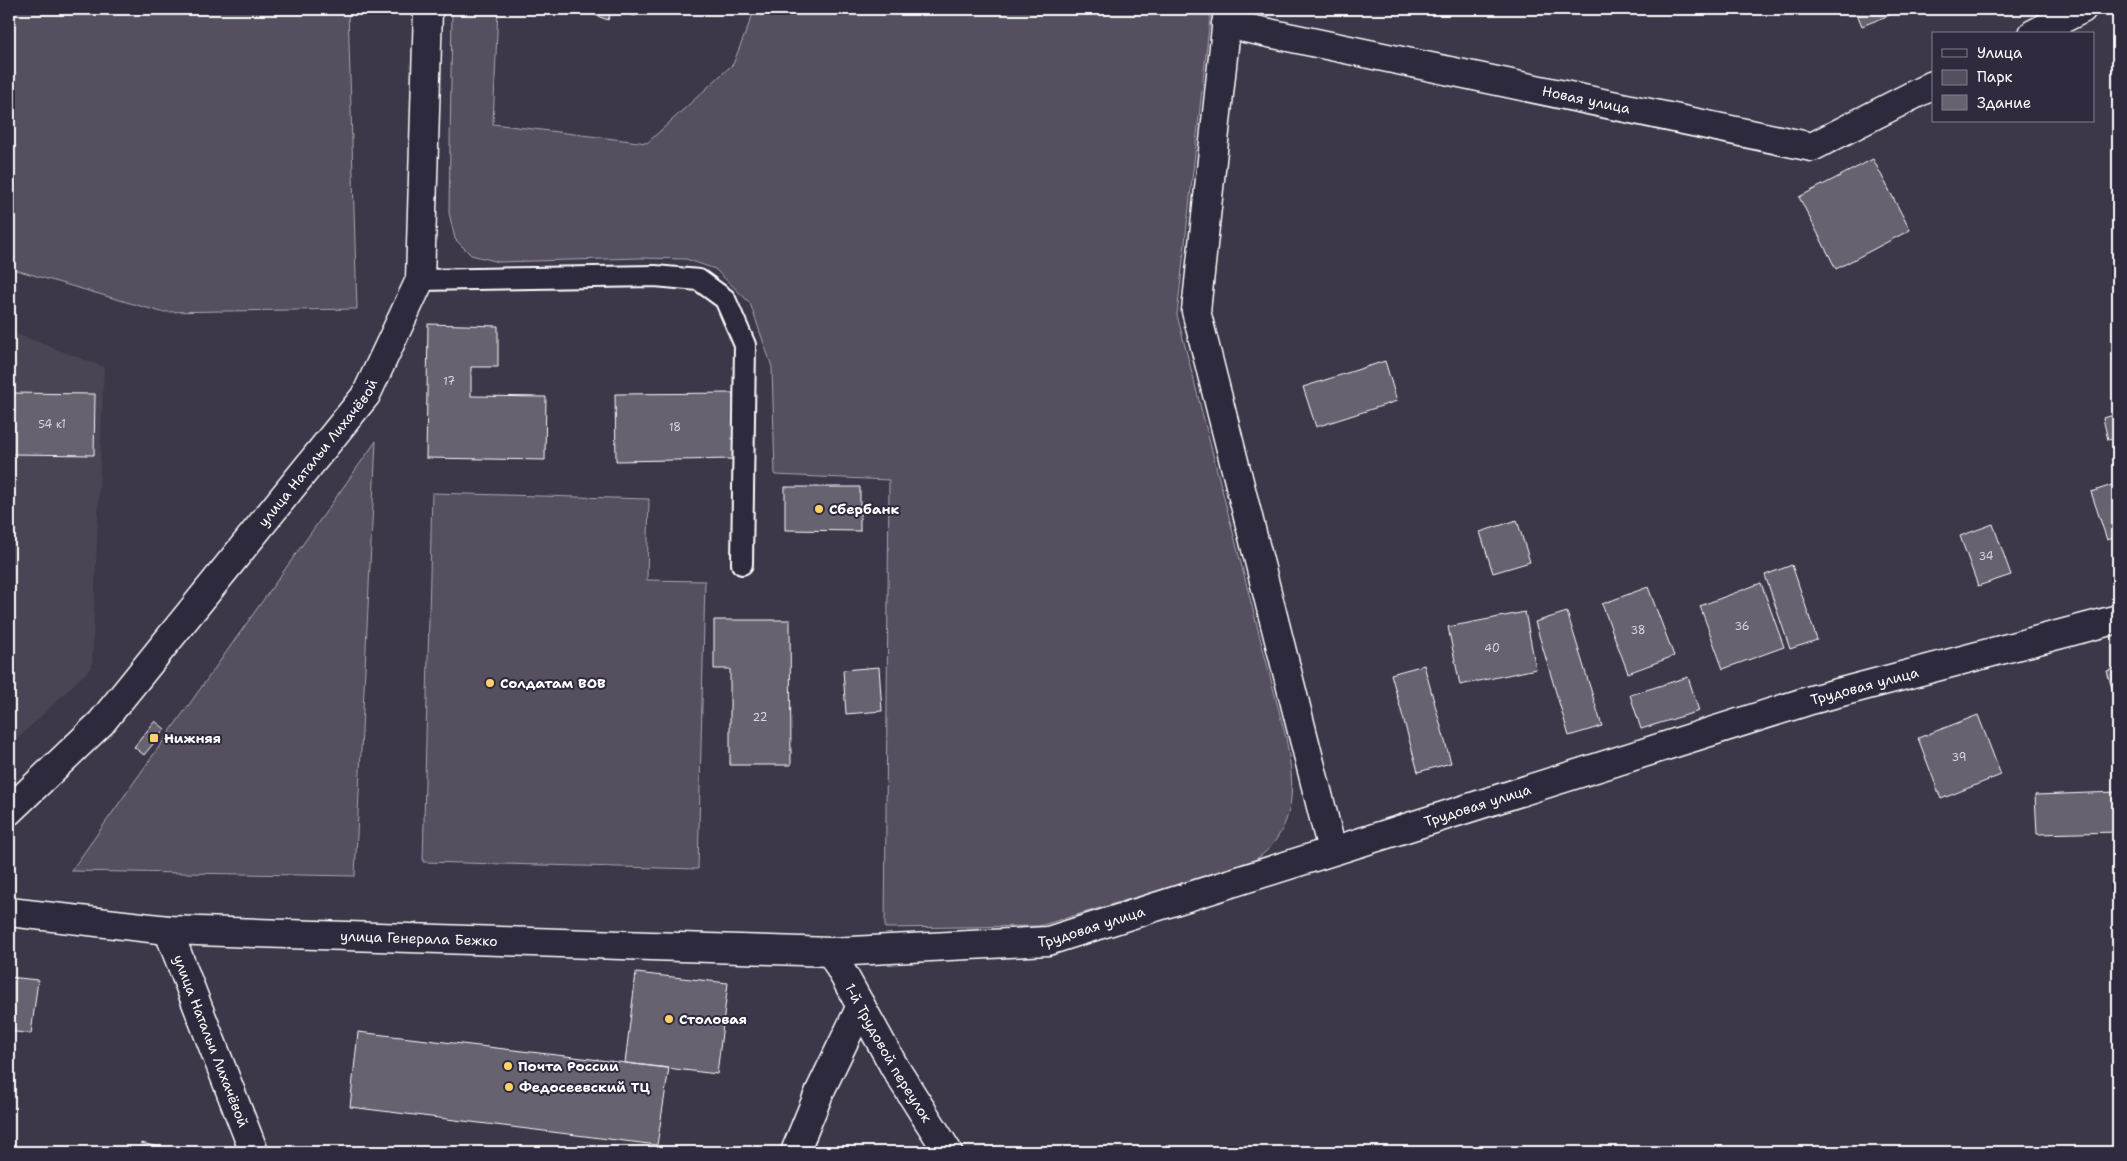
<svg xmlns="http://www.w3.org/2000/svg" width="2127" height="1161" font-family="'Shantell Sans',sans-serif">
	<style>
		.built { fill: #494455 }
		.green { fill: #555060; stroke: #aaa8b0 }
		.building { fill: #666270; stroke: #fff }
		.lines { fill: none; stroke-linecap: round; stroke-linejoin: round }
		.lane-casing { stroke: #fff; stroke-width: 24 }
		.street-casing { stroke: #fff; stroke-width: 31 }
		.lane { stroke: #2f2a3d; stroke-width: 20 }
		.street { stroke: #2f2a3d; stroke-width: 28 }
		.poi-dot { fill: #ffd166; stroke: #2f2a3d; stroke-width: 2 }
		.labels { text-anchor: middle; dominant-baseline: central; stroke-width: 4; stroke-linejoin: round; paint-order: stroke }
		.number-label { font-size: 11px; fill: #d9d8db }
		.street-label { font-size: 14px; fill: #fff; stroke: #2f2a3d }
		.poi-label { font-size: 14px; font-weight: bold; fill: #fff; stroke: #2f2a3d; text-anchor: start }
	</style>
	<rect width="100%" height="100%" fill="#3c3749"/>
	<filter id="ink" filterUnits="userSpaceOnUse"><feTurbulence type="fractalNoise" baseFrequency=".02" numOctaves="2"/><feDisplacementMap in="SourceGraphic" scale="10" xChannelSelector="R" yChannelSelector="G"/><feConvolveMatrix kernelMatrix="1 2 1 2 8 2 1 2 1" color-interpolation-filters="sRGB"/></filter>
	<g filter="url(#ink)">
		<path class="built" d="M9 331 104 367 92 667 9 747Z"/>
		<path class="green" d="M9 9H348L357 309 161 312 9 268Z
			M452 9H498L493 124 647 143 733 64 755 9H1211L1177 315 1286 738C1293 777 1298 812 1272 845 1267 852 1258 857 1252 863L1039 926 885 928 889 480 775 475 772 367 750 303 715 269 686 259 640 258 499 262 471 255 455 239 449 213Z
			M376 441 355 876 71 871Z
			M432 493 649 499 647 580 705 581 698 869 423 862Z"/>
		<path class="building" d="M579 9H612L608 20Z
			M617 9H638L635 16Z
			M1855 9H1905L1862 26Z
			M1873 159 1910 230 1836 269 1799 197Z
			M428 324 498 326V367H471V396L546 397 545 460 426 458Z
			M1385 361 1397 401 1316 427 1303 387Z
			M9 393 95 394 94 455 9 454Z
			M733 393 735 459 616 461 615 394Z
			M2118 414V438L2108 440 2103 418Z
			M2118 483V537L2107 540 2091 492Z
			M785 487H860V531L785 530Z
			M1517 520 1530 562 1493 573 1480 532Z
			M1993 524 2011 575 1978 586 1960 536Z
			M1792 565 1817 640 1790 649 1765 575Z
			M1761 583 1784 647 1723 669 1700 606Z
			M1648 587 1674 656 1628 673 1602 604Z
			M1525 612 1536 669 1460 685 1448 627Z
			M1567 612 1602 726 1569 736 1535 622Z
			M714 620H790L791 765H730V669H714Z
			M1424 665 1451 763 1418 772 1391 674Z
			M879 667 882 711 846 714 843 670Z
			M2118 667V709L2107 671Z
			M1688 677 1699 711 1641 729 1630 695Z
			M1978 715 2001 775 1941 799 1918 738Z
			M155 721 165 729 144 755 134 747Z
			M2117 792 2118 832 2037 834 2035 795Z
			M636 973 728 983 717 1074 625 1063Z
			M9 977 38 980 31 1034 9 1031Z
			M358 1032 669 1068 657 1145 350 1107Z
			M141 1143 181 1152H139Z"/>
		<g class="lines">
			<defs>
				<path id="lane" d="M420 280 655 276 699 280 725 299 745 345 742 564"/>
				<g id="street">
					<path d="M1228 9 1196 311 1332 850"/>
					<path id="s1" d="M1226 24 1812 147 1933 85"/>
					<path d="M2033 34 2082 9"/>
					<path id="s2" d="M9 811 101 723 366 395 420 280 428 9"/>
					<path id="s3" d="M9 912 168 930 831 952 1048 941 1811 700 2118 619"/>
					<path id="s4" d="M168 930 254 1152"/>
					<path id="s5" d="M831 952 895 1068 948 1152"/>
					<path d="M795 1152 820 1091 861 1006"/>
				</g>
			</defs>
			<use href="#lane" class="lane-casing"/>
			<use href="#street" class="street-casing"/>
			<use href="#lane" class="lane"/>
			<use href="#street" class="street"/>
		</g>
	</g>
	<g class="poi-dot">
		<circle cx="819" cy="509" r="5"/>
		<circle cx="490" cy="683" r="5"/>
		<rect x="149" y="733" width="10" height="10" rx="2.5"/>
		<circle cx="669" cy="1019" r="5"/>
		<circle cx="508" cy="1066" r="5"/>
		<circle cx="509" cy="1087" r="5"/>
	</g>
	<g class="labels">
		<g class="number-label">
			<text x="449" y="381">17</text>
			<text x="52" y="424">54 к1</text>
			<text x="675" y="427">18</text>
			<text x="1986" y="556">34</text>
			<text x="1742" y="626">36</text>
			<text x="1638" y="630">38</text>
			<text x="1492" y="648">40</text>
			<text x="760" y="717">22</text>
			<text x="1959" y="757">39</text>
		</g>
		<g class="street-label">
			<text stroke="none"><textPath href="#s1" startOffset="368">Новая улица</textPath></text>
			<text stroke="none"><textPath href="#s2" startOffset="474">улица Натальи Лихачёвой</textPath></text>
			<text stroke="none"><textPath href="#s3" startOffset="1896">Трудовая улица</textPath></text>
			<text stroke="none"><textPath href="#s3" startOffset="1491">Трудовая улица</textPath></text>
			<text stroke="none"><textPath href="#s3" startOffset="1086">Трудовая улица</textPath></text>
			<text stroke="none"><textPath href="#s3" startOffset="411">улица Генерала Бежко</textPath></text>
			<text stroke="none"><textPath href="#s4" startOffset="119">улица Натальи Лихачёвой</textPath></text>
			<text stroke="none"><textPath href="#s5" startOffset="116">1-й Трудовой переулок</textPath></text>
		</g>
		<g class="poi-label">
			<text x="829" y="509">Сбербанк</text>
			<text x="500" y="683">Солдатам ВОВ</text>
			<text x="164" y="738">Нижняя</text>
			<text x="679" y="1019">Столовая</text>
			<text x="518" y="1066">Почта России</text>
			<text x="519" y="1087">Федосеевский ТЦ</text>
		</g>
	</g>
	<rect width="2127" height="1161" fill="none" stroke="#2f2a3d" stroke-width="30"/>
	<rect x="15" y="15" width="2097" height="1131" fill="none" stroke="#fff" stroke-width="2" filter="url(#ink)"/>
	<rect x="1932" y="32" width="162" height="90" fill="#2f2a3d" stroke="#827f8b"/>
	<rect x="1942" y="49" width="25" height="8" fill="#2f2a3d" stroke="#827f8b"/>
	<text x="1977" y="58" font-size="15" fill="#ffffff">Улица</text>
	<rect x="1942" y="70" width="25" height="15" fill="#555060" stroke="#827f8b"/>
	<text x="1977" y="82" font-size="15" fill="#ffffff">Парк</text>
	<rect x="1942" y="95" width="25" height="15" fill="#666270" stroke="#827f8b"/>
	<text x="1977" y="108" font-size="15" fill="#ffffff">Здание</text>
</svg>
